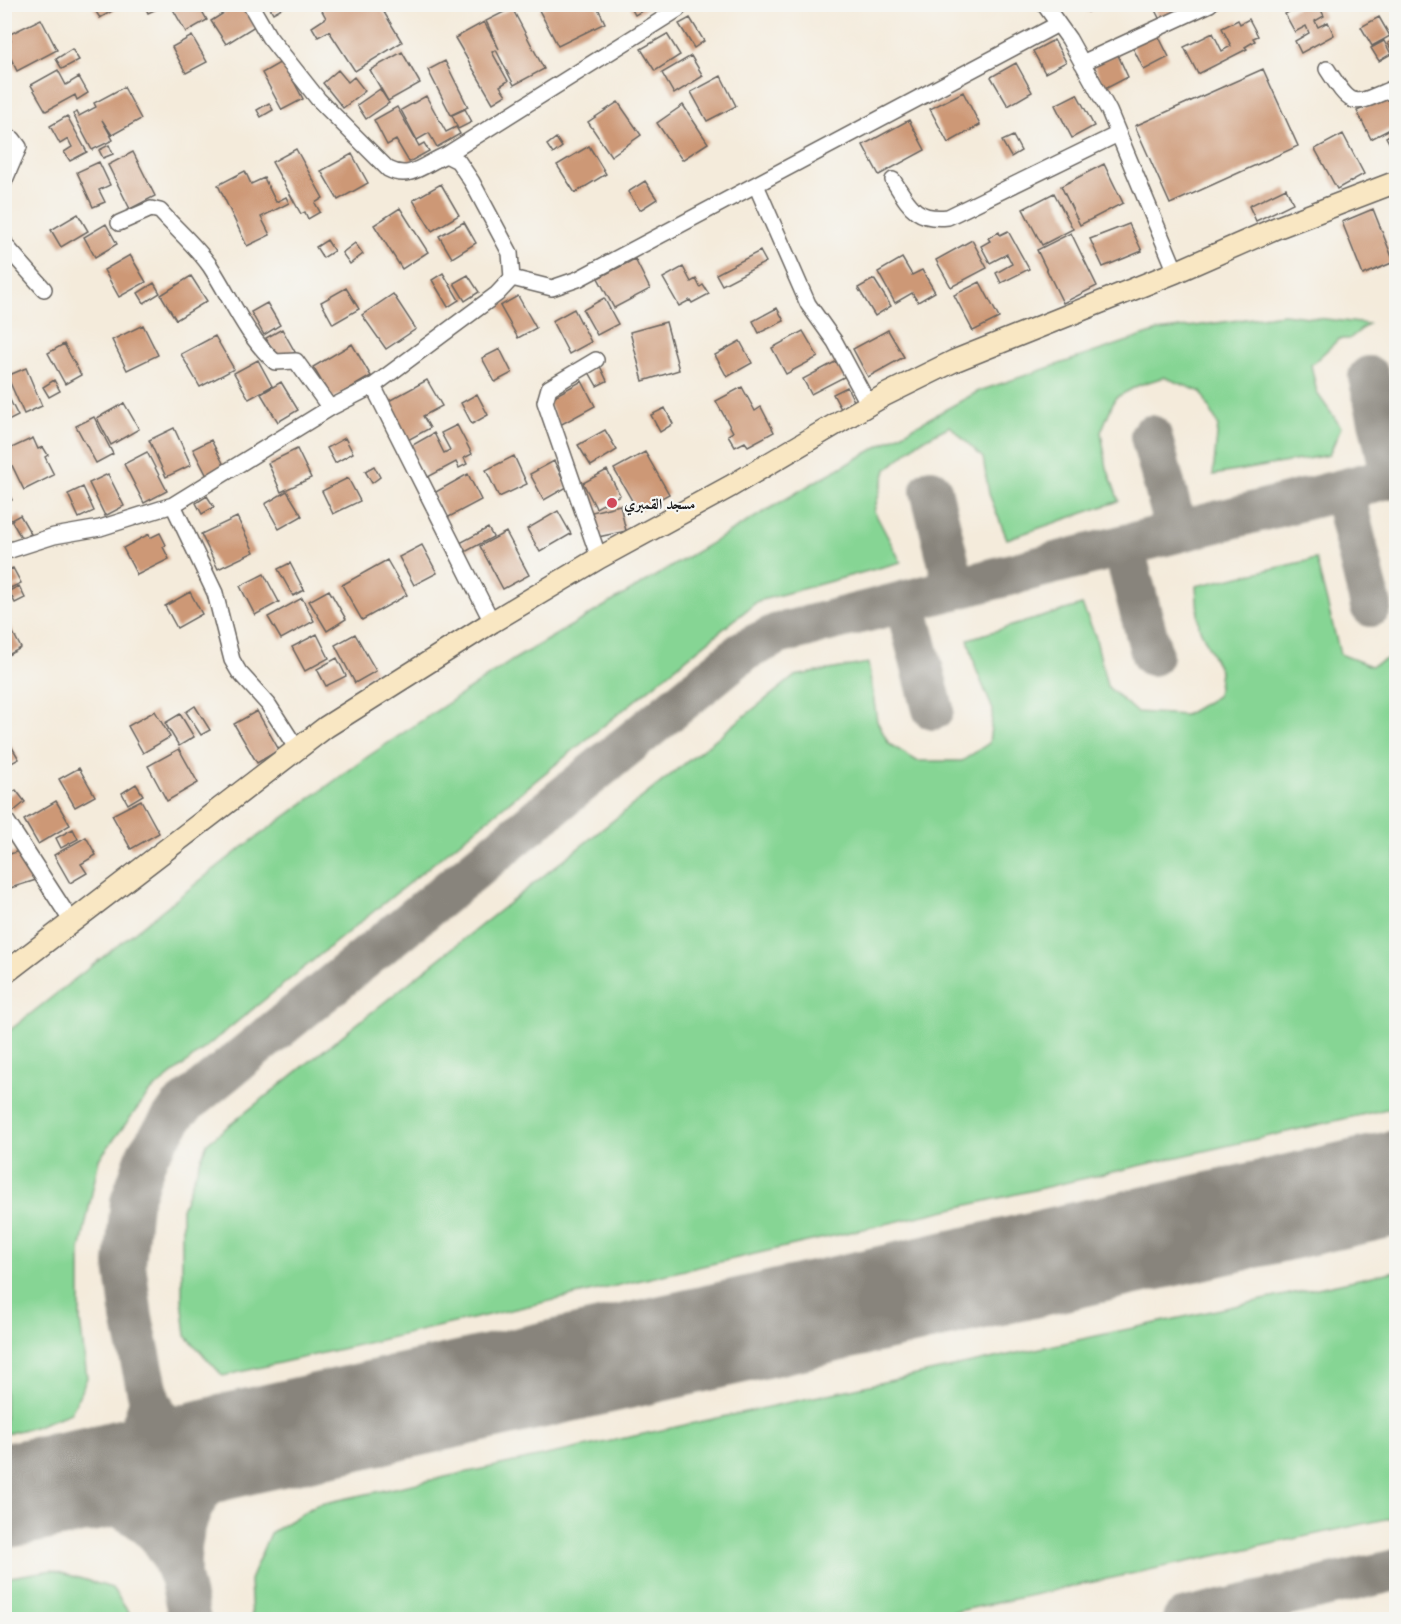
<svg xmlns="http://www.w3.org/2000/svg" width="1401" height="1624" font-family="'Libre Caslon Text',Amiri,serif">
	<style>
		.green { fill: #86d594; stroke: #517858; stroke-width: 1.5 }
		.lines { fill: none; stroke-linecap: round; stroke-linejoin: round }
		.taxiway { stroke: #88847c; stroke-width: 42 }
		.runway { stroke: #88847c; stroke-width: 105 }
		.building { fill: #cd9876 }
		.minor-casing { stroke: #68645f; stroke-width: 18 }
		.secondary-casing { stroke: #68645f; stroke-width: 24 }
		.minor { stroke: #fff; stroke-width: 15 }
		.secondary { stroke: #f9e7c3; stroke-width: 21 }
		.poi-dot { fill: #d1495b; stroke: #f6f6f2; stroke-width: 2 }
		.labels { text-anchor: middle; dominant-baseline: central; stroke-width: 4.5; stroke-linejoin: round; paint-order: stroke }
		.poi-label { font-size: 15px; font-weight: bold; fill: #1c1c1c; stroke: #f6f6f2; text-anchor: start }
	</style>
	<rect width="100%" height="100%" fill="#f6f6f2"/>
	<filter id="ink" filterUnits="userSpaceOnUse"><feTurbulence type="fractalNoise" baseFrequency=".0167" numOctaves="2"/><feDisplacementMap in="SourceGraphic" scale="12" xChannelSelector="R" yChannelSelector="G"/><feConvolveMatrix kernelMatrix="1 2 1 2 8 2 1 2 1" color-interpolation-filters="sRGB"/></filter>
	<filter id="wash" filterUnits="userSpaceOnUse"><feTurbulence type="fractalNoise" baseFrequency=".008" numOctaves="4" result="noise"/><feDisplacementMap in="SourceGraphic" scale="24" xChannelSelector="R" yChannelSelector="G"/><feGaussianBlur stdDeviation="1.35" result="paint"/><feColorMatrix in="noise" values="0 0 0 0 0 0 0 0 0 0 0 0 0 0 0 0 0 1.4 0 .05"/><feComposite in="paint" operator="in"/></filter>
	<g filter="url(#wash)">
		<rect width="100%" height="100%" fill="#f4ebdb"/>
		<path class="green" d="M1283 314 1368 324 1349 339H1339L1311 365 1317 393 1341 427 1329 455 1213 475 1218 425 1201 392 1164 377 1139 385 1115 398 1101 432 1107 468 1119 501 1007 539 989 494 983 458 950 426 919 442 886 470 874 511 901 562 758 601 149 1093 99 1159 80 1251V1321L87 1378 71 1413 34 1427 5 1434V1034L235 853 370 755 513 660 818 480 979 391 1158 331Z
			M1316 559 1340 654 1371 666 1396 655V1107L223 1376 186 1336 182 1299V1209L207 1143 795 676 868 663 877 721 889 744 917 761H962L989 743 993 710 976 669 968 639 1082 605 1095 635 1107 686 1136 712 1185 715 1217 696 1220 671 1199 627 1196 586Z
			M1396 1271V1517L921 1619H252L250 1580 270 1533 316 1505Z
			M52 1570 112 1588 133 1619H5V1578Z"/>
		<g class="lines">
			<path class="taxiway" d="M1369 377 1392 477
				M1151 436 1177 532
				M931 490 955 589
				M1343 490 1371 606
				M1123 546 1152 655
				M905 602 933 709
				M150 1402C153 1407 156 1414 160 1419 174 1436 203 1441 224 1447
				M101 1477 129 1448 143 1423 150 1402 132 1318 125 1264 131 1202 148 1153 179 1109 745 650 778 634 1396 476
				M24 1492C80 1494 137 1497 169 1551 173 1559 176 1569 180 1577 177 1509 203 1485 250 1441
				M180 1577 190 1620
				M1183 1620 1396 1570"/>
			<path class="runway" d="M4 1496 101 1477 250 1441 1396 1183"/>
		</g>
		<g id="blocks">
			<path class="building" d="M91 4H117L119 7 100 18Z
				M144 4H157L159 8 148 13Z
				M170 4H198L207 20 186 32Z
				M238 4H242L255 26 226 44 211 21Z
				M268 4H280L282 8 273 13Z
				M325 4H390L382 9 402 42 355 71 329 31 318 37 312 27 326 18 320 7Z
				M550 4H596L605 23 558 46 539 10Z
				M629 4H654L635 15Z
				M1084 4H1102L1088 12Z
				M1152 4H1187L1189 8 1161 22Z
				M1302 4H1318L1324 16 1315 21 1318 27 1328 22 1334 35 1301 53 1295 41 1309 33 1306 26 1295 32 1285 14Z
				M512 8 544 69 514 85 496 50 492 52 508 81 500 86 506 95 493 103 455 38 484 22 499 49 486 21Z
				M1379 17 1390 36 1372 46 1361 27Z
				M690 18 704 41 694 48 679 24Z
				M41 19 57 50 17 71 5 46V44L11 41 8 35Z
				M1249 19 1258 36 1253 38 1255 41 1245 47 1247 49 1198 74 1184 47 1213 33 1222 51 1231 46 1222 28 1238 20 1240 24Z
				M1156 31 1169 57 1144 70 1131 44Z
				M667 34 680 55 655 71 641 49Z
				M192 36 207 62 186 73 172 47Z
				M1396 39V59L1388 43Z
				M1054 40 1066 62 1045 73 1033 51Z
				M1384 41 1391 54 1379 61 1371 48Z
				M72 49 79 60 62 69 56 59Z
				M402 52 420 83 388 101 370 70Z
				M1117 53 1128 77 1105 89 1093 64Z
				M691 56 703 76 674 94 662 73Z
				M283 61 303 99 282 110 262 73Z
				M445 61 468 107 451 115 428 70Z
				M1016 63 1032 92 1008 106 991 77Z
				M1263 69 1298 146 1170 204 1135 126Z
				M58 70 66 85 79 77 88 93 77 100 75 95 46 111 31 85Z
				M338 70 348 82 354 77 365 91 343 108 323 83Z
				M721 76 736 106 707 121 691 92Z
				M124 87 141 119 112 135 102 120 113 140 92 150 73 114 77 112 79 116 96 107 94 103Z
				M380 89 389 103 366 119 357 105Z
				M963 92 980 125 948 143 930 109Z
				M1077 94 1094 126 1072 138 1055 105Z
				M426 96 446 132 456 127 460 134 437 147 429 133 417 140 401 110Z
				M1390 96 1396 109V126L1371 139 1357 111Z
				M618 102 641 135 611 156 588 122Z
				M269 103 273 110 261 117 257 110Z
				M683 105 708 143 682 160 657 123Z
				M397 107 419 146 424 143 429 151 409 162 396 140 387 145 374 120Z
				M465 109 472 122 458 129 452 115Z
				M67 116 87 152 70 161 64 152 72 147 68 139 60 144 50 126Z
				M909 120 925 150 879 175 863 145Z
				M1396 131V152L1395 153 1386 137Z
				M1343 134 1364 174 1337 189 1315 149Z
				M1013 136 1021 151 1011 157 1002 141Z
				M556 138 562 147 553 154 547 145Z
				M109 145 113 154 103 158 99 150Z
				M589 146 606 174 575 193 557 165Z
				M296 149 323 198 315 203 320 212 308 219 305 212 301 214 272 162Z
				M133 152 155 196 130 209 108 165Z
				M352 154 368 183 338 200 321 171Z
				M99 162 110 185 99 190 105 202 93 207 77 172Z
				M1104 164 1123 203 1080 225 1061 186Z
				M245 171 251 184 264 178 276 202 286 197 289 203 261 217 270 235 247 246 218 185Z
				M645 181 657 199 640 210 628 192Z
				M441 184 459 215 432 231 413 200Z
				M1286 188 1293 203 1256 221 1249 206Z
				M1054 193 1073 229 1042 245 1023 209Z
				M400 208 428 252 402 269 374 225Z
				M1373 209 1394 262 1363 275 1342 222Z
				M78 214 88 231 61 247 51 230Z
				M464 222 476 243 452 258 439 236Z
				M106 224 117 244 95 257 84 237Z
				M1129 224 1142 251 1103 267 1090 239Z
				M1008 231 1029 269 1001 283 996 273 1012 264 1007 254 990 263 981 246 990 241 988 238 999 232 1000 235Z
				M1071 233 1097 286 1063 303 1037 250Z
				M327 240 334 251 323 258 316 247Z
				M972 240 987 268 951 287 936 260Z
				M355 243 363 254 350 264 342 253Z
				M760 251 766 262 722 285 716 274Z
				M130 255 146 282 119 297 104 270Z
				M902 258 912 275 922 270 935 292 918 302 912 293 895 303 878 272Z
				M635 259 650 289 614 308 598 278Z
				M683 267 691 282 696 279 700 287 703 285 709 294 692 303 690 300 679 306 663 278Z
				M443 273 459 300 448 307 432 280Z
				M468 275 479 292 465 301 454 283Z
				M191 276 207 301 176 320 161 295Z
				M874 279 891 306 875 316 858 288Z
				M980 282 999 318 973 331 954 295Z
				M154 283 160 293 144 303 138 293Z
				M346 288 359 309 333 324 321 302Z
				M393 294 416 329 386 349 362 315Z
				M518 296 536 328 518 338 500 306Z
				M604 298 618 324 597 335 583 310Z
				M267 303 280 325 264 335 251 312Z
				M777 308 784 321 759 333 753 321Z
				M574 309 591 342 569 354 552 321Z
				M666 322 679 370 643 381 630 332Z
				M143 325 158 355 127 370 112 340Z
				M282 329 295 352 279 361 266 338Z
				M888 330 904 357 868 377 853 349Z
				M803 331 818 357 786 374 772 348Z
				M215 336 234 369 200 387 181 354Z
				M740 341 752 363 727 377 715 355Z
				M64 344 81 375 65 384 48 353Z
				M352 344 371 376 332 399 313 367Z
				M500 349 512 373 495 382 482 358Z
				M258 360 272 386 249 399 234 373Z
				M837 361 846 376 811 394 803 379Z
				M600 366 607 381 597 386 589 372Z
				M26 368 42 406 24 414 7 376Z
				M54 380 60 391 49 397 43 387Z
				M427 380 442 406 423 416 430 428 406 441 385 403Z
				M582 381 595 406 560 425 547 400Z
				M281 382 298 410 278 422 261 394Z
				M742 387 755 411 761 407 774 432 748 446 745 442 735 447 728 435 733 432 716 401Z
				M847 387 854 401 841 409 833 394Z
				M4 388 18 416 4 423Z
				M477 394 488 415 472 424 461 403Z
				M124 403 139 429 111 445 97 418Z
				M665 408 673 424 660 432 651 415Z
				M94 417 113 454 96 463 76 426Z
				M457 425 472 454 464 458 467 464 459 468 456 462 428 477 411 446 434 433 444 453 450 450 441 433Z
				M174 428 191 465 166 477 149 440Z
				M605 430 617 450 591 466 578 445Z
				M33 438 38 449 43 447 48 455 45 457 54 475 24 490 5 451Z
				M345 438 353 453 335 463 327 448Z
				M211 440 225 467 207 476 193 449Z
				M297 449 311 478 281 492 268 463Z
				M147 452 167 491 144 503 124 464Z
				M645 452 669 494 638 511 614 469Z
				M514 456 527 484 499 497 486 470Z
				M554 461 567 487 544 500 530 474Z
				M374 466 380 477 372 483 365 471Z
				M607 470 620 495 596 508 583 483Z
				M108 474 124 506 105 516 89 483Z
				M468 474 481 500 447 518 434 493Z
				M348 478 360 501 333 514 322 491Z
				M83 487 94 511 79 518 68 494Z
				M7 490 12 500 5 504V491Z
				M287 491 302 516 279 529 265 504Z
				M207 496 214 507 202 514 196 503Z
				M620 505 626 531 598 537 592 512Z
				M558 511 571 534 540 552 527 529Z
				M20 515 31 534 22 539 11 520Z
				M237 517 254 552 218 569 201 534Z
				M488 528 493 537 465 552 460 543Z
				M506 532 529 575 503 589 480 546Z
				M160 533 166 545 163 547 169 559 137 575 123 548 149 534 150 538Z
				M422 545 437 573 414 585 399 557Z
				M387 560 407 595 362 620 342 585Z
				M290 563 304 590 293 596 278 569Z
				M13 568 21 583 4 591V572Z
				M264 574 279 602 255 615 240 586Z
				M19 586 25 598 15 603 9 591Z
				M329 590 346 619 327 631 309 601Z
				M190 592 202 614 177 628 165 606Z
				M302 598 314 621 281 639 268 617Z
				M9 625 21 648 8 655 4 648V628Z
				M317 634 329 658 305 671 292 647Z
				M355 634 376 671 355 683 335 645Z
				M337 658 346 676 326 686 317 669Z
				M195 706 210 730 201 735 186 712Z
				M155 711 170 737 143 753 128 726Z
				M257 711 279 750 257 763 234 724Z
				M180 714 194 737 179 746 165 723Z
				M4 734 19 759 4 767Z
				M179 749 198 783 167 801 148 766Z
				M79 768 95 796 75 807 59 779Z
				M136 784 143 795 128 804 122 793Z
				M16 790 25 802 13 812 4 799Z
				M141 800 159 833 131 849 112 815Z
				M56 801 70 825 38 844 24 820Z
				M73 829 78 839 61 848 56 838Z
				M86 837 96 855 81 864 87 873 70 883 54 855Z
				M19 851 36 880 4 890V856Z"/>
		</g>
	</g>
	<g filter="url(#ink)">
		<use href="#blocks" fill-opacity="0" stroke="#68645f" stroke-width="1.5"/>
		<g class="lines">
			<defs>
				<path id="minor" d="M1044 4 1069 39 1109 111 1176 272
					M1082 63 1210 4
					M1327 69C1354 111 1352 105 1396 87
					M4 139H13L19 147 4 182
					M446 155 677 10 681 4
					M893 180C909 205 915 221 948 217L1118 134
					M756 185 808 304 835 342 869 405
					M119 223 151 209 160 211C176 229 196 246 210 266 231 298 246 336 275 362L296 361 330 408
					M4 241 6 246 44 289
					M512 278 552 288 578 279 1058 24
					M596 360 549 388 545 402 599 558
					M373 386 492 622
					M173 505 215 593 232 660 239 672 268 704 297 749
					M4 552 54 536 100 528 173 505 330 408 373 386 497 294 512 278 510 253 472 182 458 161 446 155C425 163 411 181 388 169L318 99 269 37 250 4
					M4 817 72 922"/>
				<path id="secondary" d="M4 974 326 727 492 622 599 558 731 486 885 395 954 361 1176 272 1276 228 1396 182"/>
			</defs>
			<use href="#minor" class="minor-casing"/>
			<use href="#secondary" class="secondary-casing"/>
			<use href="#minor" class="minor"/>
			<use href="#secondary" class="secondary"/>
		</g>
	</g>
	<circle class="poi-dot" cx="612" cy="503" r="6"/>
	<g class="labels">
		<g class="poi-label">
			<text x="624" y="503">مسجد القمبري</text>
		</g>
	</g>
	<rect width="1401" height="1624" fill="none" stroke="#f6f6f2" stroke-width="24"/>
</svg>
